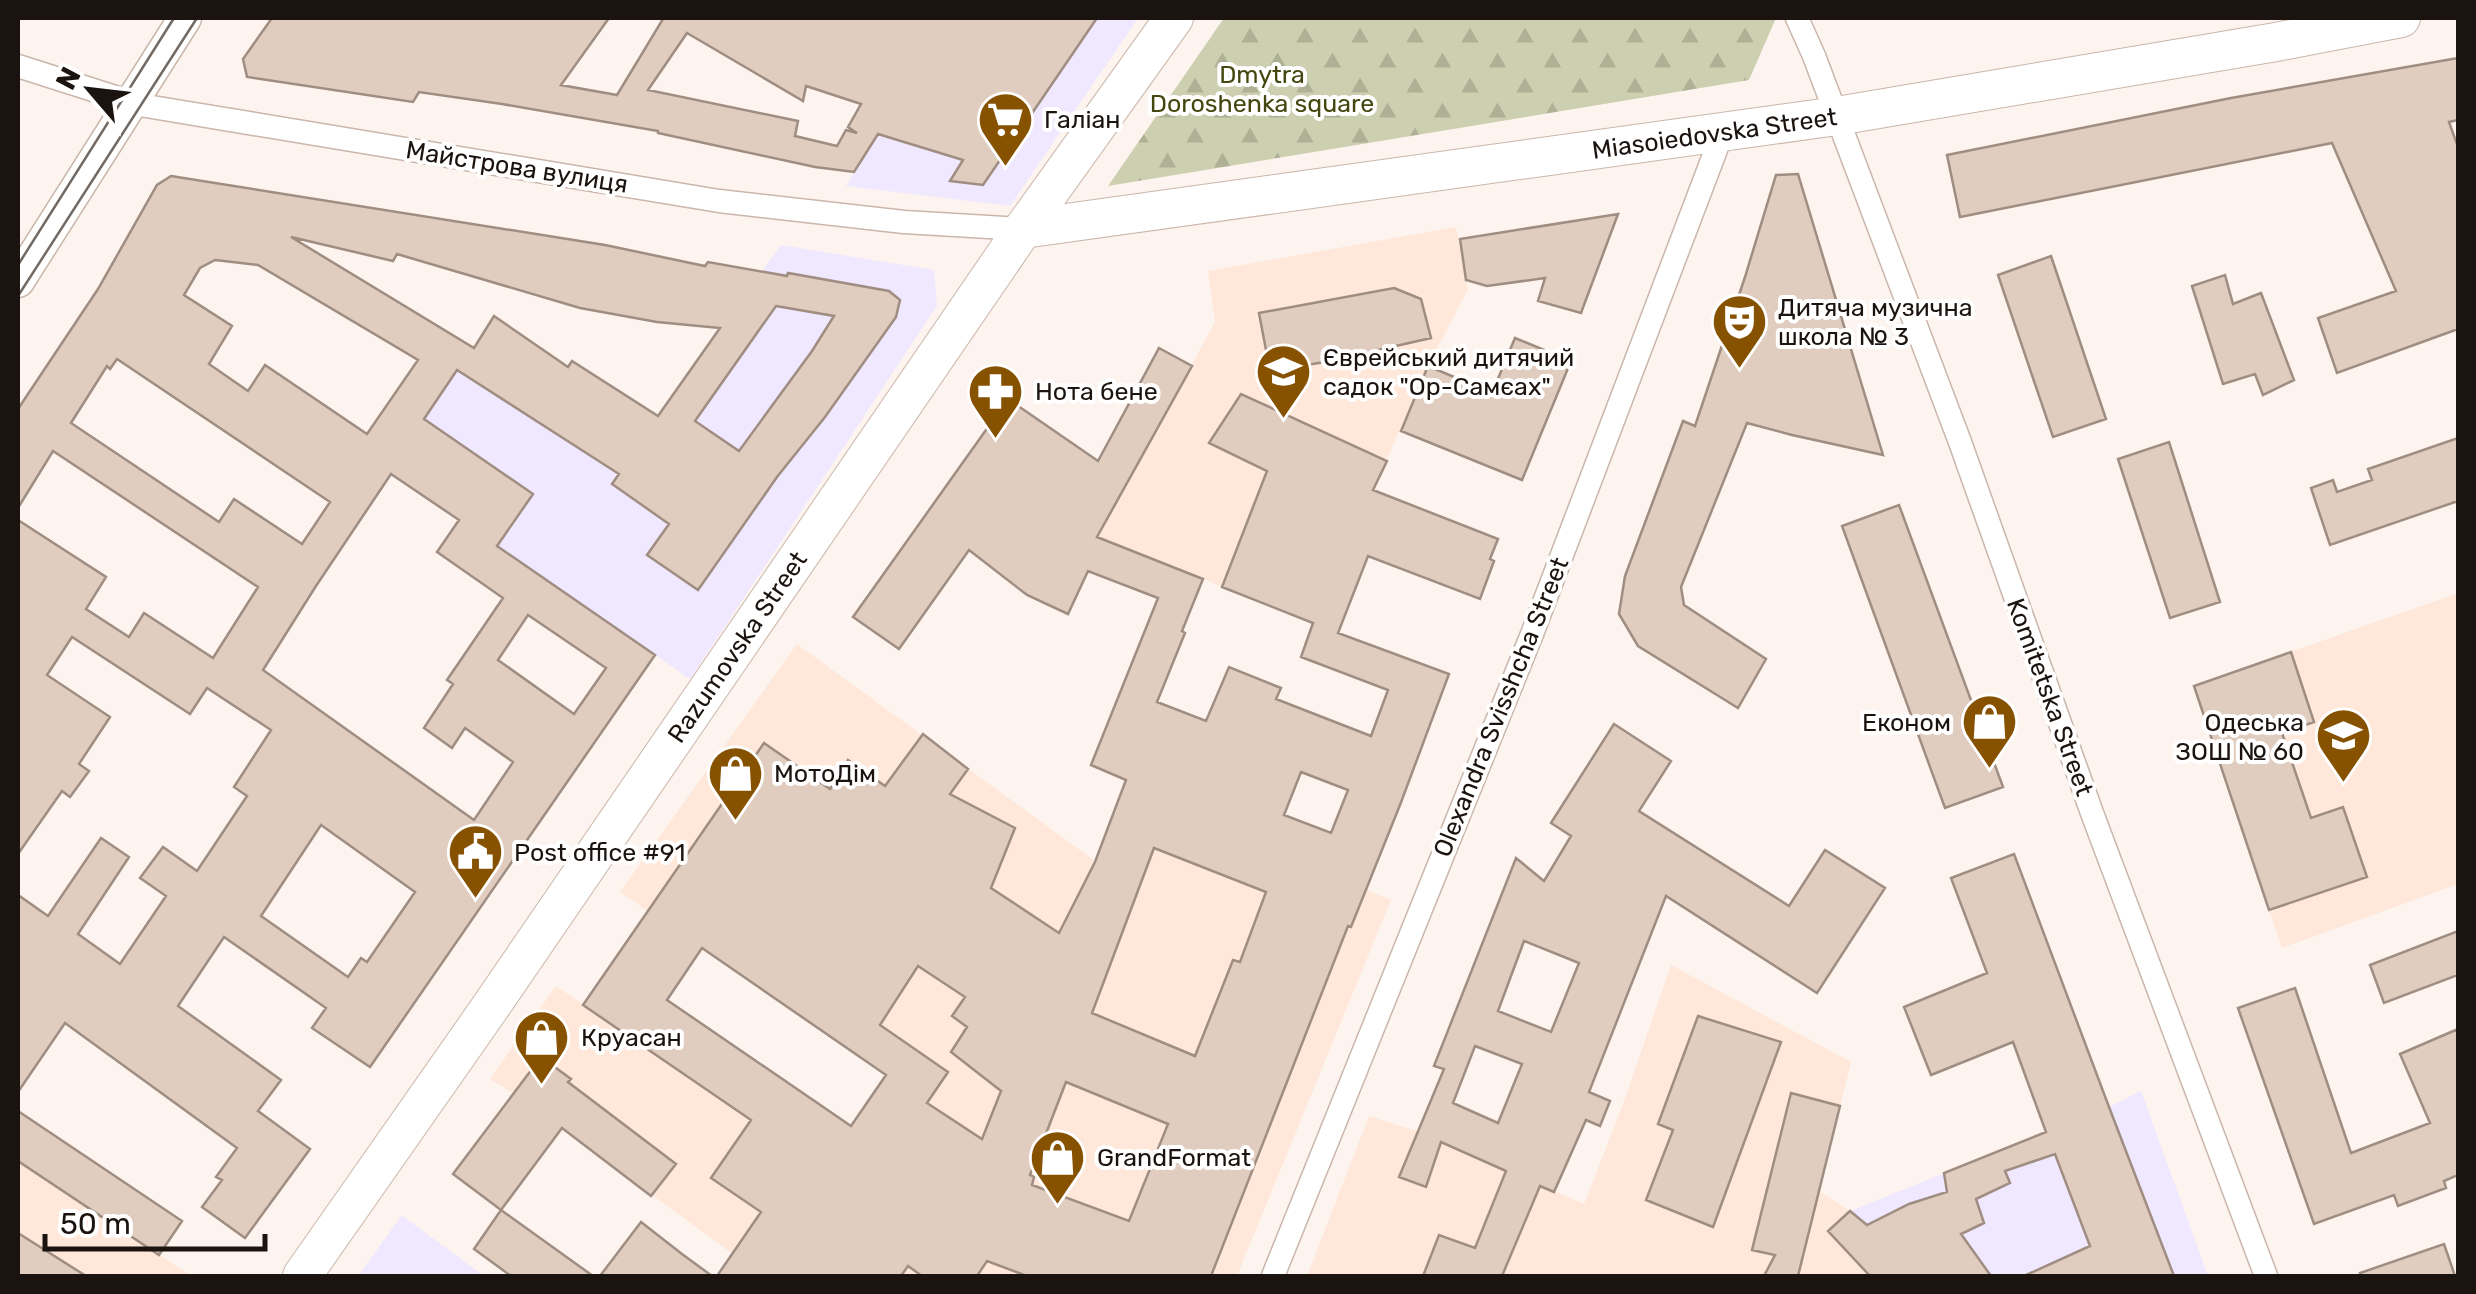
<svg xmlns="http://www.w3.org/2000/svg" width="2476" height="1294" font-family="Rubik,sans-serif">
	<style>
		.commercial { fill: #efe8fe }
		.built { fill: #ffe8da }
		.forest { fill: url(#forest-firs) }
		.building { fill: #e1ccc0; stroke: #a08d82; stroke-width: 2.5; fill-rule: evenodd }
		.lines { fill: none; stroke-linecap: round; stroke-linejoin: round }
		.street-casing { stroke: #cab6aa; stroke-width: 25 }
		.secondary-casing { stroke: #cab6aa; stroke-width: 35 }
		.primary-casing { stroke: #cab6aa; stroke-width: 40 }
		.street { stroke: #fff; stroke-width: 22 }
		.secondary { stroke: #fff; stroke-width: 32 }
		.primary { stroke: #fff; stroke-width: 38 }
		.tram { stroke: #726a65; stroke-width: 2.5 }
		.labels { text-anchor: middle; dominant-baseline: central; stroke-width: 8; stroke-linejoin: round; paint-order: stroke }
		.park-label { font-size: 25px; fill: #454710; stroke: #fff }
		.poi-label { font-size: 25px; fill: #1b130f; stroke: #fff; text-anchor: start }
		.street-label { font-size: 25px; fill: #1b130f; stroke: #fff }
	</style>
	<defs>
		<pattern id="forest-firs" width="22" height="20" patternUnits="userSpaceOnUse" patternTransform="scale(2.5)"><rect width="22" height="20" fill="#cdcfb1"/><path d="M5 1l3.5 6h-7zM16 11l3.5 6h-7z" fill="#afb197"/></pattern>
	</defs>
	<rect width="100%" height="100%" fill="#fdf4ef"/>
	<path class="commercial" d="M949 18H1138L1010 206 846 186Z
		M781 245 934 270 937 306 690 679 387 471 475 346 637 447Z
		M2141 1091 2208 1276H1917L1904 1254 1850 1211 2109 1107Z
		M402 1215 412 1223 484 1276H358Z"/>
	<path class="built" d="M1456 227 1468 289 1428 366 1373 490 1222 587 1203 579 1190 611 1081 569 1215 322 1208 271Z
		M2458 593V884L2282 948 2194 686Z
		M797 644 1095 861 1122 790 1391 900 1237 1276H1108L1028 1246 1018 1272 1021 1276H763L513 1093 490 1079 556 986 823 1168 886 1075 620 892Z
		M1671 965 1851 1062 1819 1191 1850 1211 1904 1254 1917 1276H1307L1369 1116 1416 1131 1584 1204 1623 1104Z
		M18 1161 159 1255 192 1276H18Z"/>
	<path class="forest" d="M1224 18H1776L1749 80 1108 186Z"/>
	<path class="building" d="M272 18H609L561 85 617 95 663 19 660 18H1097L983 185 950 181 963 160 878 134 854 172 815 167 658 133V131L502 104 419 92 413 102 247 77 243 59ZM687 33 803 101 806 86 861 104 848 127 857 133 846 130 837 146 795 136 798 121 648 90Z
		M2458 58V120L2449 122 2458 147V329L2337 373 2318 318 2396 291 2332 143 1960 217 1947 155 2231 98Z
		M1798 174 1883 455 1792 435 1747 423 1681 587 1684 605 1766 659 1738 708 1638 646 1619 614 1625 576 1683 421 1695 426 1745 277 1776 175Z
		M171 176 605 245 705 266 708 262 787 276 788 273 889 291 900 300 896 317 825 417 777 477 698 590 647 555 669 524 612 484 619 474 457 370 424 419 533 494 497 546 655 655 370 1067 312 1028 326 1008 224 937 178 1006 281 1080 258 1111 310 1149 245 1238 202 1207 222 1180 216 1177 237 1148 65 1023 18 1092V895L48 916 101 838 129 857 78 934 120 964 166 896 140 878 163 847 197 871 247 796 234 787 271 730 207 688 190 714 72 637 47 675 110 717 79 764 89 771 70 797 62 791 18 854V520L106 577 86 609 129 637 144 613 213 658 258 587 53 451 18 508V409L98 289 157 185ZM291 237 393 261 397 254 580 308 657 322 720 328 658 416 572 361 568 367 494 316 474 348ZM215 260 258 265 418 360 367 434 265 365 248 391 209 364 232 326 184 295 200 268ZM776 306 834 316 812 351 739 451 695 421ZM117 359 330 502 302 544 234 499 219 522 71 423 107 366 110 369ZM391 474 459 520 437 552 503 598 447 680 453 684 424 728 452 748 465 728 513 762 474 820 263 670 316 586ZM528 615 606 668 574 714 498 660ZM321 825 415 892 367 962 361 958 348 977 261 916Z
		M1618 214 1581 313 1538 301 1545 278 1487 286 1466 280 1460 239Z
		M2051 256 2106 419 2053 437 1998 275Z
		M2225 275 2233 304 2261 293 2294 380 2263 395 2255 374 2223 384 2192 286Z
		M1394 288 1421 299 1431 338 1325 362 1270 371 1259 313Z
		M1515 338 1571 361 1522 480 1401 431 1428 366 1492 393Z
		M1159 348 1192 366 1097 537 1203 579 1182 631 1185 633 1157 702 1206 721 1229 667 1281 688 1276 699 1371 736 1388 690 1301 657 1313 623 1222 587 1267 471 1209 443 1241 394 1387 461 1373 490 1498 539 1490 559 1494 561 1480 599 1368 556 1338 633 1449 674 1400 805 1351 927 1348 926 1211 1276H1027L987 1261 977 1276H922L908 1266 901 1276H717L761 1212 711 1178 751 1120 583 1005 764 743 830 789 848 760 885 786 923 734 968 769 950 794 1015 828 991 888 1059 933 1095 862 1126 780 1091 765 1158 598 1088 571 1068 614 1027 595 969 550 899 649 853 617 1008 399 1098 461ZM1301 772 1348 790 1331 833 1284 815ZM1154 848 1266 892 1240 962 1233 960 1195 1056 1092 1013ZM702 948 886 1075 851 1126 667 1000ZM918 966 965 997 952 1016 967 1027 951 1052 1001 1091 982 1139 927 1103 948 1072 880 1025ZM1066 1082 1168 1124 1129 1221 1032 1185 1034 1177 1030 1175Z
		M2458 438V501L2330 545 2311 488 2333 480 2337 492 2372 480 2368 469Z
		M2169 442 2220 602 2170 618 2118 459Z
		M1899 505 2003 787 1945 808 1842 526Z
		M2291 652 2314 722 2282 733 2311 818 2343 807 2367 877 2269 910 2194 686Z
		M1614 724 1671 761 1639 811 1789 906 1825 850 1885 888 1817 993 1666 896 1589 1092 1610 1101 1600 1126 1586 1120 1554 1192 1540 1186 1502 1276H1423L1439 1235 1475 1248 1506 1171 1441 1142 1426 1187 1399 1177 1444 1069 1434 1066 1516 858 1544 881 1571 836 1551 823ZM1524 941 1579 963 1551 1032 1498 1011ZM1475 1046 1522 1064 1498 1123 1453 1103Z
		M2014 854 2109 1107 2174 1276H2024L2090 1246 2055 1154 2005 1171 2010 1183 1976 1199 1984 1223 1961 1234 1991 1276H1870L1828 1231 1850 1211 1867 1225 1909 1204 1947 1192 1944 1173 2046 1132 2013 1042 1931 1075 1904 1007 1987 973 1951 878Z
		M2458 931V975L2384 1003 2370 965Z
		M2295 988 2351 1153 2430 1123 2400 1054 2458 1029V1175L2444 1181 2446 1188 2398 1206 2394 1195 2314 1224 2238 1008Z
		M1698 1016 1781 1042 1713 1227 1646 1200 1673 1130 1658 1124Z
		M541 1057 571 1079 568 1082 676 1164 651 1196 562 1128 501 1210 453 1174Z
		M1791 1093 1840 1106 1798 1276H1764L1775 1255 1752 1250Z
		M18 1111 182 1221 159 1255 18 1161Z
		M501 1210 593 1276H511L474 1249Z
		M641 1222 682 1254 712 1276H600Z
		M18 1233 86 1276H18Z
		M2444 1244 2455 1276H2361L2360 1273Z"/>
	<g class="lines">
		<defs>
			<path id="street" d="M1797 18 1814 56 1960 442 2092 813 2266 1276
				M18 66 140 105 719 201 904 222 1023 229
				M1273 1276 1532 634 1722 134"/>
			<path id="secondary" d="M18 281 185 18"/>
			<g id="primary">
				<path id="s1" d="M1023 229 1837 116 2276 42 2401 18"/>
				<path id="s2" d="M302 1276 489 1009 1023 229 1174 18"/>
			</g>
		</defs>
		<use href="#street" class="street-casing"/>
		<use href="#secondary" class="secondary-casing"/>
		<use href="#primary" class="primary-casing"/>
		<use href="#street" class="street"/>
		<use href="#secondary" class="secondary"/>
		<use href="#primary" class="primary"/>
		<path class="tram" d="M18 265 174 18
			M18 296 197 18"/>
	</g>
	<defs>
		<symbol id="supermarket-pin" viewBox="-11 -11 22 30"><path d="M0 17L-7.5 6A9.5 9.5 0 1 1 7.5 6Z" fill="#875200" stroke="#fff"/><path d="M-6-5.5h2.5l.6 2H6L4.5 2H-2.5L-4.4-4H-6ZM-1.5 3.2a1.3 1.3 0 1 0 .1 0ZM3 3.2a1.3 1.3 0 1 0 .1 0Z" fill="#fff"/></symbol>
		<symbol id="theatre-pin" viewBox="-11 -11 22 30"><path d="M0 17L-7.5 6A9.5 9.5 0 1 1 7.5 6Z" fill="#875200" stroke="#fff"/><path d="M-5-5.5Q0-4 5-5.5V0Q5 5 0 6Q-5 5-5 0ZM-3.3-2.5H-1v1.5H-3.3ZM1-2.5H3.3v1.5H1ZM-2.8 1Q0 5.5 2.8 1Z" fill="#fff"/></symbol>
		<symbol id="school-pin" viewBox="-11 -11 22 30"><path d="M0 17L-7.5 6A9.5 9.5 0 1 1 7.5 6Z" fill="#875200" stroke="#fff"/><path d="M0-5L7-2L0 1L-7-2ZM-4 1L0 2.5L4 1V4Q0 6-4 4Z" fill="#fff"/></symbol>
		<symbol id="pharmacy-pin" viewBox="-11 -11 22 30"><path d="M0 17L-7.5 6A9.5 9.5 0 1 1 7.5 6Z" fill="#875200" stroke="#fff"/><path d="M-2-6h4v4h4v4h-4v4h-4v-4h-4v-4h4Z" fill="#fff"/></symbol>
		<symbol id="shop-pin" viewBox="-11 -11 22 30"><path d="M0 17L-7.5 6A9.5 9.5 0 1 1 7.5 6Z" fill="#875200" stroke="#fff"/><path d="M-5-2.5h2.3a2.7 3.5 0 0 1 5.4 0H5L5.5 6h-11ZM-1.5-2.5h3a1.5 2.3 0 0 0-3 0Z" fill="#fff"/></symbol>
		<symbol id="civic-pin" viewBox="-11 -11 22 30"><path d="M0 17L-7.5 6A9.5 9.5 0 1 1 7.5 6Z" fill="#875200" stroke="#fff"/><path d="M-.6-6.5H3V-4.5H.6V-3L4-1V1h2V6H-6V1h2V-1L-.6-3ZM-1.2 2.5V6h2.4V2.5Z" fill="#fff"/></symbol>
	</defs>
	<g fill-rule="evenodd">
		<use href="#supermarket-pin" x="974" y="88" width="63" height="86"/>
		<use href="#theatre-pin" x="1708" y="290" width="63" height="86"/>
		<use href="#school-pin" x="1252" y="340" width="63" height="86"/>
		<use href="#pharmacy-pin" x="964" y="360" width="63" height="86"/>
		<use href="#shop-pin" x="1958" y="690" width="63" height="86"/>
		<use href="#school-pin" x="2312" y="704" width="63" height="86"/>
		<use href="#shop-pin" x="704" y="742" width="63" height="86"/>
		<use href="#civic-pin" x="444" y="820" width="63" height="86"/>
		<use href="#shop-pin" x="510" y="1006" width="63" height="86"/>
		<use href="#shop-pin" x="1026" y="1126" width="63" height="86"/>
	</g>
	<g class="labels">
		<g class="park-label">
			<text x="1262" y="74">Dmytra<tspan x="1262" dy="29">Doroshenka square</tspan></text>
		</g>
		<g class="poi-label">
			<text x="1044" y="119">Галіан</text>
			<text x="1778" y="307">Дитяча музична<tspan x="1778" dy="29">школа № 3</tspan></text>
			<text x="1323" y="357">Єврейський дитячий<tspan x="1323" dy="29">садок "Ор-Самєах"</tspan></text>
			<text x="1035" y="391">Нота бене</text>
			<text x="1951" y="722" text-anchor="end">Економ</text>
			<text x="2304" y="722" text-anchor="end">Одеська<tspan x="2304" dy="29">ЗОШ № 60</tspan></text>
			<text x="774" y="773">МотоДім</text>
			<text x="514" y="852">Post office #91</text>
			<text x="581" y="1037">Круасан</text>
			<text x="1097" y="1157">GrandFormat</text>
		</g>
		<g class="street-label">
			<text stroke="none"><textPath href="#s1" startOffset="698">Miasoiedovska Street</textPath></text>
			<text transform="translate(517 167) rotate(9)">Майстрова вулиця</text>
			<text stroke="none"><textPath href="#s2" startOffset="765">Razumovska Street</textPath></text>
			<text transform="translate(2050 697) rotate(70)">Komitetska Street</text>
			<text transform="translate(1501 707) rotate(-68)">Olexandra Svisshcha Street</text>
		</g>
	</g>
	<rect width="2476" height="1294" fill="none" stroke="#1b130f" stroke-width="40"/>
	<g transform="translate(90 90) rotate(298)" stroke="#ffffff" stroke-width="8" paint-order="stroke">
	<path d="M0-8L18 38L0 25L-18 38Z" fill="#1b130f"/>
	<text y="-15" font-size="28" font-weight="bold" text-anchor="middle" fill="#1b130f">N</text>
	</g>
	<path d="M45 1234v15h220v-15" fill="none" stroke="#1b130f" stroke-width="5"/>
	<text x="60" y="1234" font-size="30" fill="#1b130f" stroke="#ffffff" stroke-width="8" paint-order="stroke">50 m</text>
</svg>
